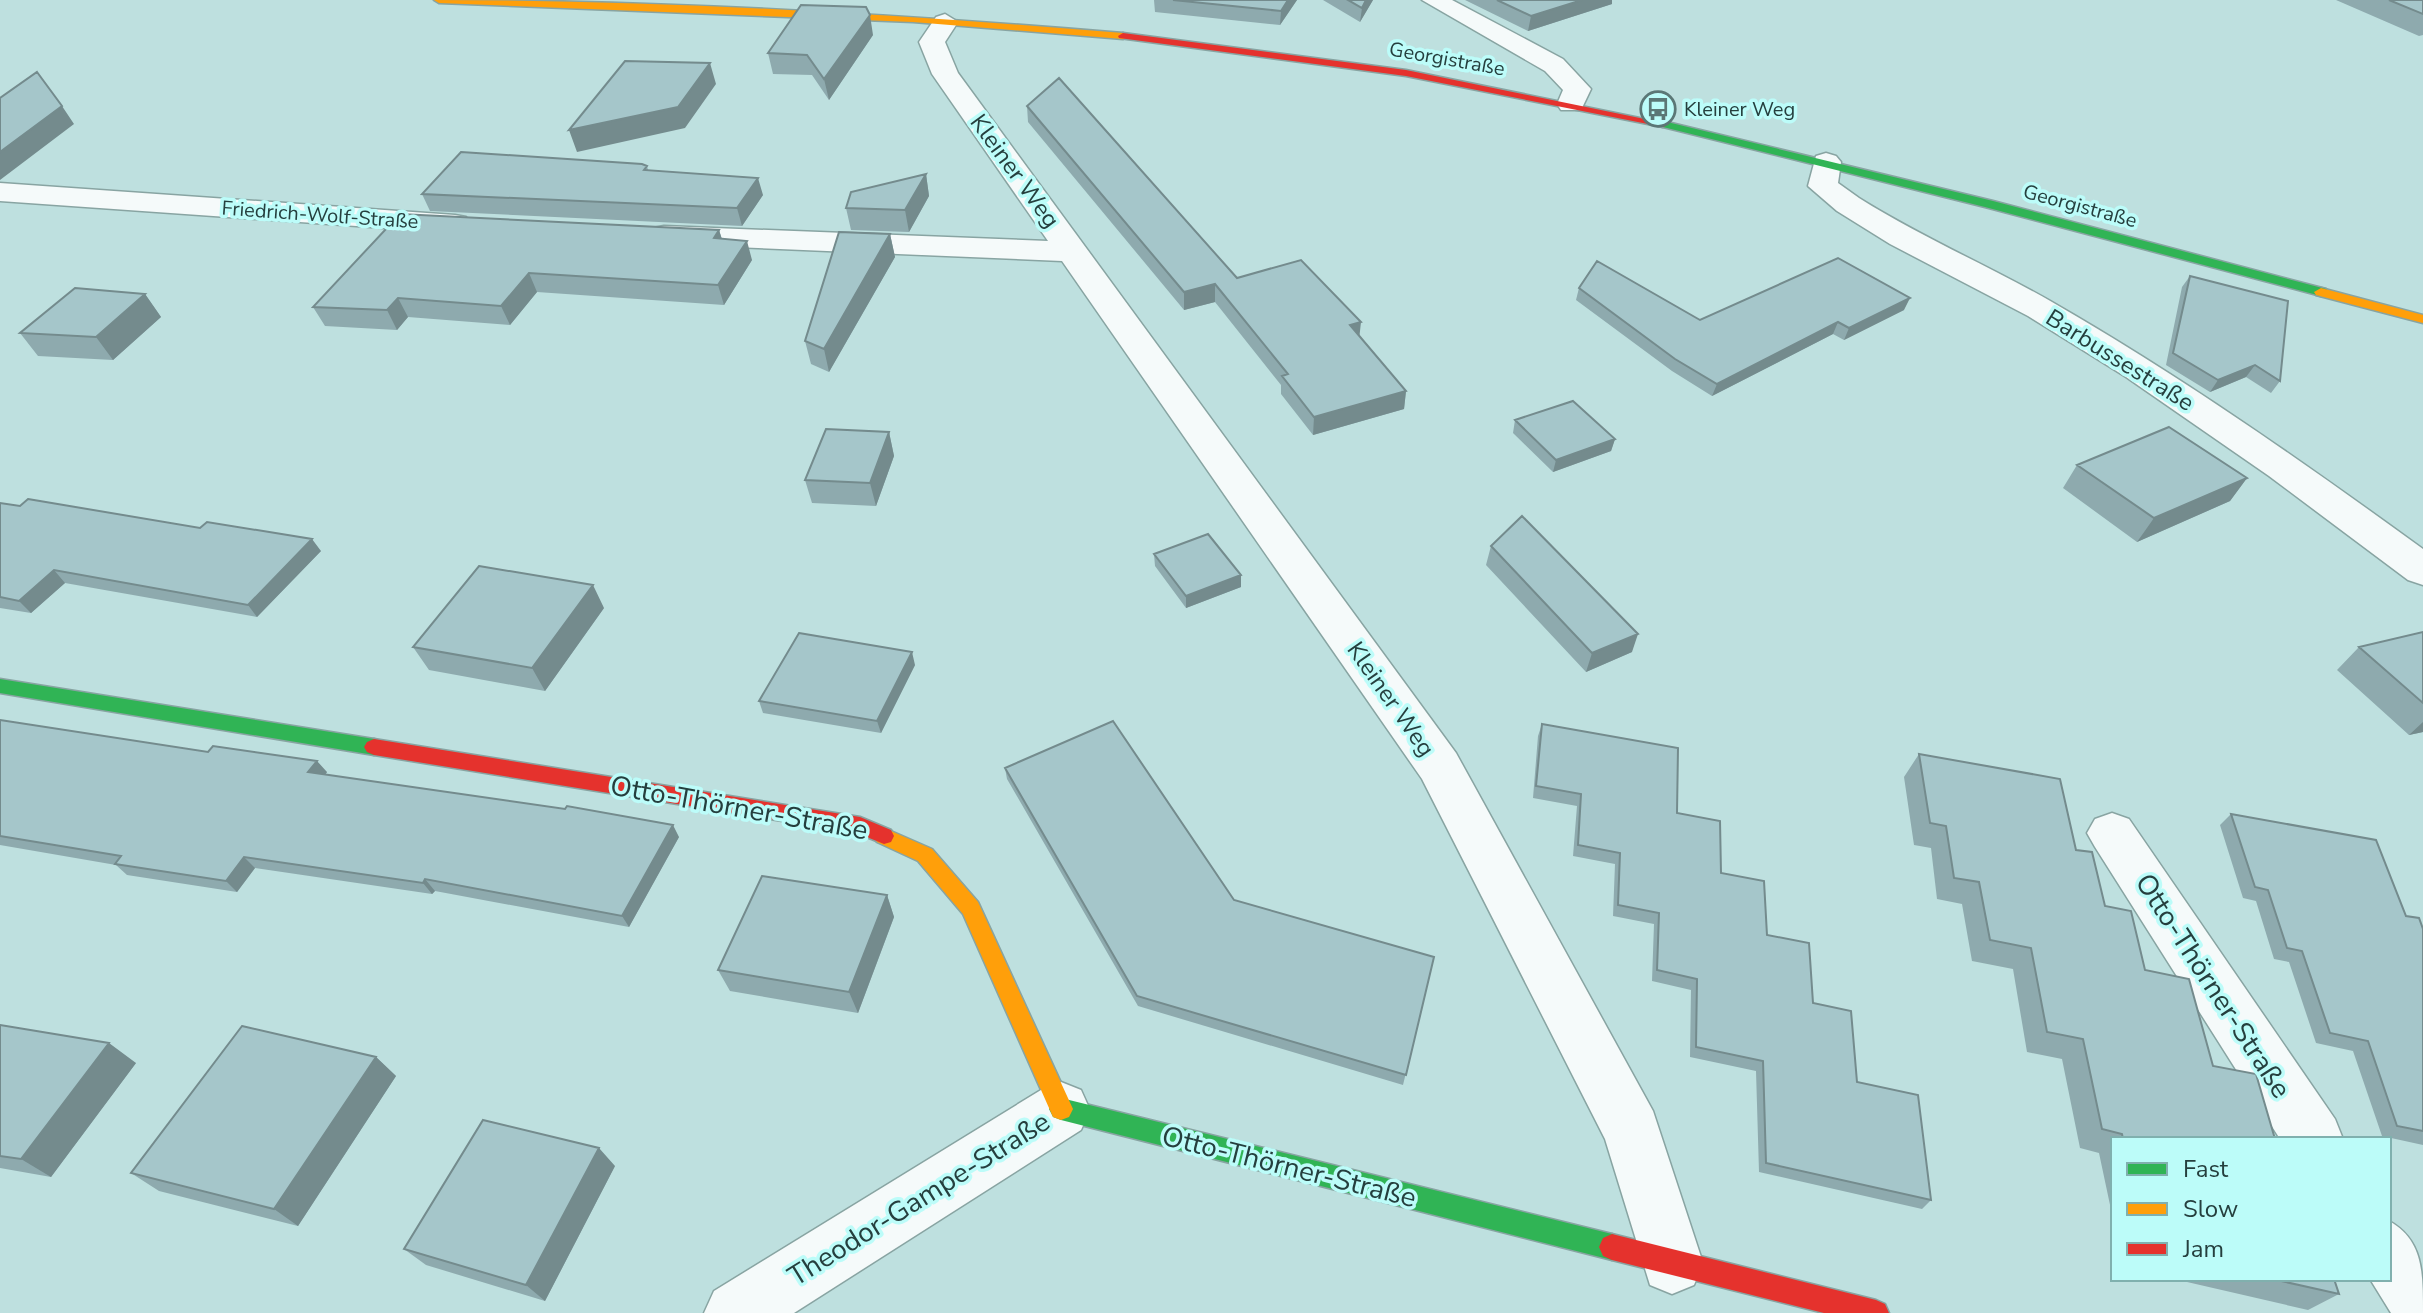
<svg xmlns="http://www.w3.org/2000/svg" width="2423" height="1313" font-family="'Nunito Sans',sans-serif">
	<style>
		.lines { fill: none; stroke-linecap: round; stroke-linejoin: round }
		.street-casing { stroke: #88a4a2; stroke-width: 3 }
		.fast-casing { stroke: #88a4a2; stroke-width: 3 }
		.slow-casing { stroke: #88a4a2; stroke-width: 3 }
		.jam-casing { stroke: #88a4a2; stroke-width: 3 }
		.street { fill: #f5fafa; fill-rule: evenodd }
		.fast { fill: #30b455; fill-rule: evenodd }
		.slow { fill: #ff9f0a; fill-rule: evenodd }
		.jam { fill: #e5322d; fill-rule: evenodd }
		.wall { fill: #8eaaae }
		.shaded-wall { fill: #748b8d }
		.building { fill: #a5c6ca; stroke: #748b8d; stroke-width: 2 }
		.labels { text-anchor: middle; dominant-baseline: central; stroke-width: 7; stroke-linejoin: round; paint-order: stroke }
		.far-street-label { font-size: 20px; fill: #253f3e; stroke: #bcfcf9 }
		.far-poi-label { font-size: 20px; fill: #253f3e; stroke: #bcfcf9; text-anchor: start }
		.street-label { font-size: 24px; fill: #253f3e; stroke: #bcfcf9 }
		.near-street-label { font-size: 28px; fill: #253f3e; stroke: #bcfcf9 }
	</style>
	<rect width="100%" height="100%" fill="#bee0df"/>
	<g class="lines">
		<defs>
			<path id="street" d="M1422 0H1452L1563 59 1591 89 1581 110H1561L1557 104 1563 90 1545 71Z
				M945 14 958 22 945 42 958 73 1456 753 1653 1111 1703 1263 1694 1285 1672 1294 1650 1285 1605 1139 1422 779 1062 261 664 244 653 242 648 235 653 228 664 226 1048 241 932 74 919 42 936 17Z
				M1826 153 1836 156 1841 162 1838 183 1859 198C1921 237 1989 266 2052 302 2181 376 2303 462 2423 549V585L2408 580 2269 476 2126 377 2028 316 1890 244 1837 211 1808 186 1816 156Z
				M0 183 455 215 466 217 471 224 466 231 455 233 0 201Z
				M2112 813 2129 819 2335 1119 2343 1139H2280L2095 847 2087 833 2095 819Z
				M1061 1082 1081 1090 1090 1110 1081 1130 794 1313H704L714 1291 1041 1090Z
				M2389 1221C2423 1240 2423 1271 2423 1313H2391L2370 1279H2389Z"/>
			<path id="fast" d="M1663 121 1993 201 2326 289 2328 292 2321 296 1985 207 1659 126V122Z
				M0 679 374 739 381 742 384 747 381 752 374 755 0 693Z
				M1061 1098 1612 1234 1621 1238 1625 1247 1621 1256 1612 1260 1061 1120 1053 1117 1049 1109 1053 1101Z"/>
			<path id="slow" d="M434 0C664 0 894 14 1123 33L1128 36 1123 39 913 22 439 3Z
				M2321 288 2423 315V323L2316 295 2314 292Z
				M884 828 932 849 978 902 1073 1109 1069 1117 1061 1120 1053 1117 963 914 918 861 877 842 874 836 877 830Z"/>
			<path id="jam" d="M1123 33 1406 70 1669 124 1663 127 1406 76 1119 38 1118 36Z
				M374 739 860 817 891 830 894 836 891 842 884 844 857 833 374 755 367 752 364 747 367 742Z
				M1612 1234 1876 1300 1885 1304 1889 1313H1824L1612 1260 1603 1256 1599 1247 1603 1238Z"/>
		</defs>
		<use href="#street" class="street-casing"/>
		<use href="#fast" class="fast-casing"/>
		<use href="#slow" class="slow-casing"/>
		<use href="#jam" class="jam-casing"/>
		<use href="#street" class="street"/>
		<use href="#fast" class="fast"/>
		<use href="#slow" class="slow"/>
		<use href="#jam" class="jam"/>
	</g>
	<path class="wall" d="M1154 0H1297L1280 25 1155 12Z
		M1323 0H1373L1360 22Z
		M1465 0H1612V4L1528 31Z
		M2336 0H2423V35L2419 36Z
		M873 35 829 100 812 75 773 74 768 53Z
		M1027 106 1237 278 1359 336 1406 391 1404 409 1313 435 1281 394V385L1215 302 1184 310 1028 122Z
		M647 166 648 170 763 195 742 226 430 211 422 194Z
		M926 174 929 196 909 232 851 230 846 208Z
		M719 230 722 239 752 260 724 305 537 292 510 325 408 317 397 330 325 326 313 307Z
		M890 234 895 257 829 372 811 364 805 341Z
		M2190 276 2280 381 2271 393 2246 377 2210 392 2166 365 2182 287Z
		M1579 288 1700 320 1904 310 1844 340 1833 334 1712 396 1672 371 1576 300Z
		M145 294 161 317 113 360 38 356 20 333Z
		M1515 420 1615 439 1611 451 1553 472 1513 433Z
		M889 432 894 456 876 506 812 503 805 480Z
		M2077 465 2247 478 2230 501 2137 542 2063 488Z
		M0 503 321 551 257 617 65 583 31 613 0 608Z
		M1491 546 1632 652 1586 672 1486 565Z
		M1154 554 1241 575V587L1186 608 1155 566Z
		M604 608 545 691 429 670 413 647Z
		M2423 632V732L2409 735 2337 670 2359 647Z
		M915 665 881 733 763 713 759 701Z
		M0 720 327 772 325 775 679 837 629 927 435 891 432 894 255 868 237 892 127 875 116 865 0 845Z
		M1542 724 1677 813 1767 935 1813 1003 1857 1082 1931 1200 1922 1209 1759 1172 1756 1071 1690 1057 1691 990 1652 981 1654 924 1613 916 1615 864 1573 856 1577 806 1533 798 1538 736Z
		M1919 754 2076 850 2105 906 2145 970 2213 1066 2275 1139H2113V1219L2099 1153 2080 1148 2062 1059 2027 1052 2013 969 1972 961 1962 904 1937 899 1931 848 1914 845 1904 777Z
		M1005 768 1234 900 1434 957 1403 1085 1138 1006 1007 779Z
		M2231 814 2406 916 2423 929V1145L2382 1136 2353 1051 2316 1043 2289 962 2274 959 2256 901 2243 898 2220 825Z
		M887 895 894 917 858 1013 730 991 718 970Z
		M0 1025 136 1063 51 1177 0 1168Z
		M376 1057 396 1076 298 1226 159 1191 131 1173Z
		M615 1166 545 1301 426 1265 404 1249Z
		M2174 1279H2334L2339 1294 2308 1310Z"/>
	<path class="shaded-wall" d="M1288 0H1297L1280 25 1281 11Z
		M1366 0H1373L1360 22 1362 8Z
		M1582 0H1612V4L1528 31 1531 16Z
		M870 15 873 35 829 100 824 79Z
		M710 63 716 84 685 128 577 152 569 130Z
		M62 106 74 124 0 180V152Z
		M926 174 929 196 909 232 905 210Z
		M758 178 763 195 742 226 737 208Z
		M719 230 725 250 714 238Z
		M890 234 895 257 829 372 824 349Z
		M747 241 752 260 724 305 718 285Z
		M529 273 537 292 510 325 501 306Z
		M1215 284V302L1184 310V292Z
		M145 294 161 317 113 360 96 337Z
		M398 298 408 317 397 330 387 310Z
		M1910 298 1904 310 1844 340 1849 328Z
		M1361 322 1359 340 1350 325Z
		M1838 322 1833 334 1712 396 1717 384Z
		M2255 365 2246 377 2210 392 2218 380Z
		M1406 391 1404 409 1313 435 1314 417Z
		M889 432 894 456 876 506 870 483Z
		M1615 439 1611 451 1553 472 1556 460Z
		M2247 478 2230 501 2137 542 2154 518Z
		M312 539 321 551 257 617 248 605Z
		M54 570 65 583 31 613 19 601Z
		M1241 575V587L1186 608V596Z
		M593 585 604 608 545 691 532 668Z
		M1638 634 1632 652 1586 672 1592 653Z
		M912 652 915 665 881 733 877 721Z
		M2423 722V732L2409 735Z
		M317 761 327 772 318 784 308 772Z
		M673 825 679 837 629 927 622 916Z
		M244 857 255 868 237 892 226 881Z
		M425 879 435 891 432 894 423 883Z
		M887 895 894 917 858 1013 849 992Z
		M109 1043 136 1063 51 1177 21 1159Z
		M376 1057 396 1076 298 1226 274 1209Z
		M599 1148 615 1166 545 1301 526 1285Z"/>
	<path class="building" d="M1173 0H1288L1281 11Z
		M1348 0H1366L1362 8Z
		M1497 0H1582L1531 16Z
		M2389 0H2423V14Z
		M801 5 866 7 870 15 824 79 807 55 768 53Z
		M625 61 710 63 678 107 569 130Z
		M37 72 62 106 0 152V98Z
		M1059 78 1237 278 1301 260 1361 322 1350 325 1406 391 1314 417 1282 376 1288 374 1215 284 1184 292 1027 106Z
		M461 152 642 164 647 166 644 170 758 178 737 208 422 194Z
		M926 174 905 210 846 208 851 192Z
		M400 214 719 230 714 238 747 241 718 285 529 273 501 306 398 298 387 310 313 307Z
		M839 232 890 234 824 349 805 341Z
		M1838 258 1910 298 1849 328 1838 322 1717 384 1675 359 1579 288 1597 261 1700 320Z
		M2190 276 2288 301 2280 381 2255 365 2218 380 2173 353Z
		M75 288 145 294 96 337 20 333Z
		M1573 401 1615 439 1556 460 1515 420Z
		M2169 427 2247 478 2154 518 2077 465Z
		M826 429 889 432 870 483 805 480Z
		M28 499 200 528 207 522 312 539 248 605 54 570 19 601 0 597V503L20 506Z
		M1522 516 1638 634 1592 653 1491 546Z
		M1208 534 1241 575 1186 596 1154 554Z
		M479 566 593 585 532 668 413 647Z
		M2423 632V703L2359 647Z
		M799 633 912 652 877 721 759 701Z
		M0 720 208 752 213 746 317 761 308 772 565 809 567 806 673 825 622 916 425 879 423 883 244 857 226 881 115 864 121 856 0 836Z
		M1113 721 1234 900 1434 957 1406 1075 1137 996 1005 768Z
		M1542 724 1678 748 1677 813 1720 821 1721 873 1764 881 1767 935 1809 943 1813 1003 1851 1011 1857 1082 1918 1095 1931 1200 1766 1163 1763 1061 1696 1047 1697 979 1657 970 1659 913 1618 905 1620 853 1578 845 1581 794 1536 786Z
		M1919 754 2060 779 2076 850 2092 852 2105 906 2131 911 2145 970 2189 979 2213 1066 2256 1074 2275 1139H2123L2122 1134 2102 1129 2083 1039 2047 1032 2031 948 1990 940 1979 882 1954 878 1946 826 1930 823Z
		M2231 814 2376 840 2406 916 2419 918 2423 929V1131L2397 1126 2368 1041 2330 1033 2302 951 2287 948 2268 890 2255 887Z
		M762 876 887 895 849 992 718 970Z
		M0 1025 109 1043 21 1159 0 1156Z
		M242 1026 376 1057 274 1209 131 1173Z
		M483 1120 599 1148 526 1285 404 1249Z
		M2272 1279H2334L2339 1294Z"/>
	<defs>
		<symbol id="bus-ring" viewBox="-11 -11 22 22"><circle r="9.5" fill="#bcfcf9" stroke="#5b7776" stroke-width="1.5"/><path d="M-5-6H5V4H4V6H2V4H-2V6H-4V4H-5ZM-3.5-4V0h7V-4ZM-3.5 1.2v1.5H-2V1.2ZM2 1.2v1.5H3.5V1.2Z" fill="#5b7776"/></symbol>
	</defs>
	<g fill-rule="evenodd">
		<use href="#bus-ring" x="1638" y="89" width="40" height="40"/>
	</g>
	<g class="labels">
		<g class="far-street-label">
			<text transform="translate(1447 59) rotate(10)">Georgistraße</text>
			<text transform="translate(2080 206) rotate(15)">Georgistraße</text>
			<text transform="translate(320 215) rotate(4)">Friedrich-Wolf-Straße</text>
		</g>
		<g class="far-poi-label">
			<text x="1684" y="109">Kleiner Weg</text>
		</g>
		<g class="street-label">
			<text transform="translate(1015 171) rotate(54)">Kleiner Weg</text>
			<text transform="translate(2120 360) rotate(32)">Barbussestraße</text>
			<text transform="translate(1391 699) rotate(55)">Kleiner Weg</text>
		</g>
		<g class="near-street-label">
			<text transform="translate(739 808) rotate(10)">Otto-Thörner-Straße</text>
			<text transform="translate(2213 986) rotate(57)">Otto-Thörner-Straße</text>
			<text transform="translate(1289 1167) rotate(14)">Otto-Thörner-Straße</text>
			<text transform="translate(919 1199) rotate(-32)">Theodor-Gampe-Straße</text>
		</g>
	</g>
	<rect x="2111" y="1137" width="280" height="144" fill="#bcfcf9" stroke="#80b0ae" stroke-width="2"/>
	<rect x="2127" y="1163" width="40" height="12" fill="#30b455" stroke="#80b0ae" stroke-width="2"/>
	<text x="2183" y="1177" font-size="24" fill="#253f3e">Fast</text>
	<rect x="2127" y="1203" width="40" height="12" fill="#ff9f0a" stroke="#80b0ae" stroke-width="2"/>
	<text x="2183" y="1217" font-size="24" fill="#253f3e">Slow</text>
	<rect x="2127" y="1243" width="40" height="12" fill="#e5322d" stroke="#80b0ae" stroke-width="2"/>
	<text x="2183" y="1257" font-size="24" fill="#253f3e">Jam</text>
</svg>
